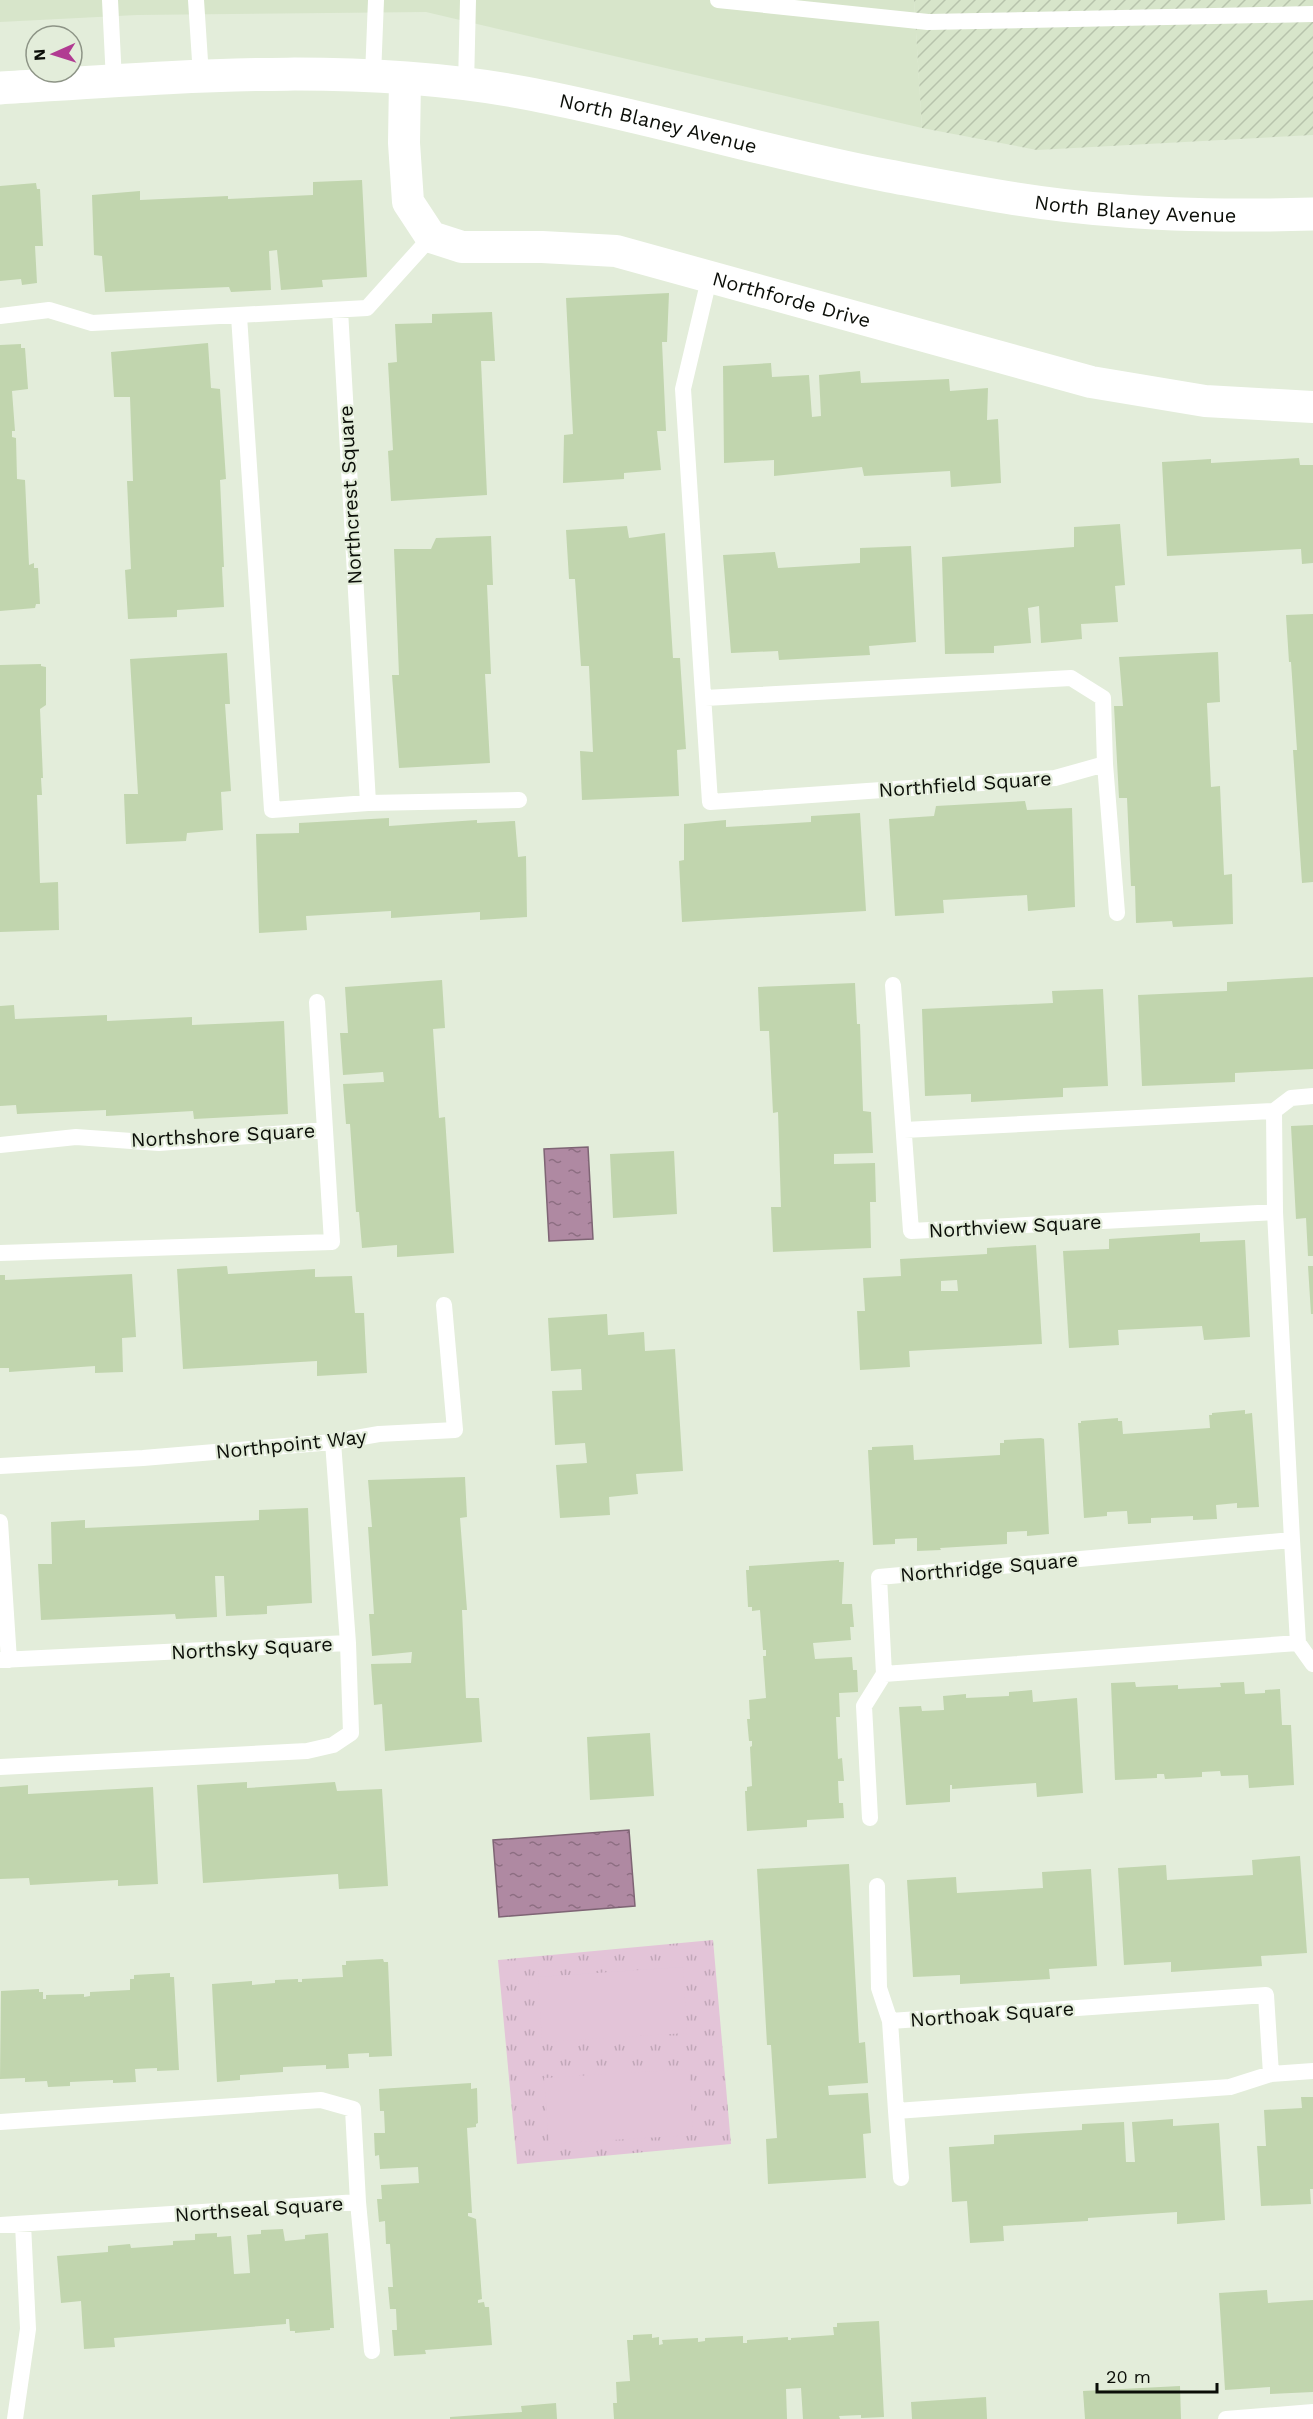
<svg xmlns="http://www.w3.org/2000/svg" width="1313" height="2419" font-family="'Work Sans',sans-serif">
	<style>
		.built { fill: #d7e5ca }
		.industrial { fill: url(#industrial-furrows) }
		.park { fill: url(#park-tufts) }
		.pitch { fill: #e3c4d8 }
		.water { fill: url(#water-ripples); stroke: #7e6474; stroke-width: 1.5 }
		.building { fill: #c1d5ae; fill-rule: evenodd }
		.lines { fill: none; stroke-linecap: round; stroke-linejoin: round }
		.lane { stroke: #fff; stroke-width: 16 }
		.street { stroke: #fff; stroke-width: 32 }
		.secondary { stroke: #fff; stroke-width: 33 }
		.labels { text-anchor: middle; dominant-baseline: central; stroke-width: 4.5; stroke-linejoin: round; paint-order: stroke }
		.street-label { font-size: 20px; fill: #0b0e08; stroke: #e3edda }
	</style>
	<defs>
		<pattern id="industrial-furrows" width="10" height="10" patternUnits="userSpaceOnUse" patternTransform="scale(1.5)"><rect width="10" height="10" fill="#d7e5ca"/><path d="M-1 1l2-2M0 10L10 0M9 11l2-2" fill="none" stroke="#b7c3ac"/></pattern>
		<pattern id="park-tufts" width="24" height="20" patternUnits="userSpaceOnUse" patternTransform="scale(1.5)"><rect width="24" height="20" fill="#e3c4d8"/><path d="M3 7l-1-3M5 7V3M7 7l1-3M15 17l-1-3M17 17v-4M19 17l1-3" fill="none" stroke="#c1a7b8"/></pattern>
		<pattern id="water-ripples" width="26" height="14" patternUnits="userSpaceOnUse" patternTransform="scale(1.5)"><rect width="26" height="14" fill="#af89a2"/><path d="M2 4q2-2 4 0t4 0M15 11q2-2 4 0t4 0" fill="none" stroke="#8d6e82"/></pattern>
	</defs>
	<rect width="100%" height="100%" fill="#e3edda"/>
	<path class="built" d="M0 0H914L922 128 426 12 137 15 0 22Z"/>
	<path class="industrial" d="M914 0H1313V135L1037 150 922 128Z"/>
	<path class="park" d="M713 1940 731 2144 517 2164 498 1960Z"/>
	<path class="pitch" d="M683 1967 687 2033 542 2042 538 1977Z
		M689 2069 693 2135 549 2144 544 2078Z"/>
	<path class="water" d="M588 1147 593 1239 549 1241 544 1149Z
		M629 1830 635 1906 499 1917 493 1840Z"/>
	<path class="building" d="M362 180 367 277 322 280 323 287 281 290 277 250 269 251 271 290 231 292 229 287 105 292 102 256 94 255 92 195 140 191V200L228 196V199L313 195V182Z
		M36 183 37 189H40L43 246H35L37 283 22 285 21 279 0 281V186Z
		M669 293 667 342H662L666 431H657L661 470 624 473V479L563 483 564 435 573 434 566 298Z
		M492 312 495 361H481L487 495 391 501 388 451 393 450 388 363 397 362 395 324 432 323V314Z
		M208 343 211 388 220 389 226 479 220 480 224 567H222L224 607 177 610V617L128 619 125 570 131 569 127 481H133L130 397H114L111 352Z
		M21 344V348H25L28 389 12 391 15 431H12V437L16 438 17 479 25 480 29 565 34 563V568H38L40 604H36L35 608 0 611V345Z
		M771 363 772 377 809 375 812 417 821 416 819 375 860 371 861 383 949 379 950 391 988 388 987 420 998 419 1001 483 951 487 950 471 864 476 862 467 774 476V460L724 463 723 366Z
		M1299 458 1300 465H1313V563L1302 564 1301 549 1167 556 1162 462 1211 459V463Z
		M1120 524 1125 585 1115 586 1118 622 1081 624 1082 639 1041 643 1039 606 1028 608 1031 643 994 646V653L945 654 942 557 1074 547V527Z
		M627 526 629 538 665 533 673 658H680L686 749 677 750 679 796 582 800 580 751 593 752 589 666H581L575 579H569L566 530Z
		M491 536 493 585H487L491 674H485L490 763 399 768 392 675H399L394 549H431L436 538Z
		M911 546 916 642 869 646 870 655 779 660 778 651 731 653 723 555 775 552 778 568 860 563V548Z
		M1313 614V882L1302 883 1293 750H1297L1291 662H1289L1286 615Z
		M1218 652 1220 702 1207 703 1211 787 1220 786 1224 875 1232 874 1233 924 1173 927 1172 921 1136 923 1135 886H1131L1127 798H1119L1114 706H1123L1119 657Z
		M227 653 230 704H225L231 791 221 792 223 830 187 833 186 841 126 844 124 794H138L130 659Z
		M41 664V666L46 667V705L40 709 43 778H41L42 795H37L40 883 58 882 59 930 0 932V665Z
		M1025 801 1027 810 1072 808 1075 907 1028 911 1027 895 943 900 944 913 895 916 889 819 934 816 936 806Z
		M860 813 866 911 682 922 679 861 684 860V824L726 820V827L811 822V816Z
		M389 818V826L477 820V823L515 821 518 857 526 856 527 917 480 920V912L391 918V911L306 916 307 930 259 933 256 834 299 833V823Z
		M1313 977V1069L1235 1073V1082L1142 1086 1138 995 1227 991V982Z
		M442 980 445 1028 433 1029 439 1118 445 1117 454 1253 397 1257V1245L362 1248 359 1212H356L350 1124H346L343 1084 384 1082 383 1072 343 1075 340 1033H348L345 987Z
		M855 983 857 1024H860L863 1111 871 1112 873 1153 834 1154V1164L875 1163 876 1202H870L871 1248 773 1252 771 1207H781L778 1112 773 1113 769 1031H760L758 987Z
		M1103 989 1108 1086 1063 1088V1097L971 1102V1094L925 1096 922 1009 1053 1003 1052 991Z
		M14 1005 15 1019 107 1015V1021L192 1017V1025L284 1021 288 1114 194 1119 193 1111 106 1116V1110L17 1114 16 1105 0 1106V1006Z
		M1313 1125V1256H1308L1306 1218 1296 1219 1291 1126Z
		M674 1151 677 1214 613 1218 610 1154Z
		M1200 1233V1242L1245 1240 1250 1337 1204 1340 1202 1326 1118 1330 1119 1345 1069 1348 1063 1251 1109 1249V1239Z
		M1036 1245 1042 1344 909 1351 910 1367 860 1370 857 1311H865L863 1278 901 1276 900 1259 987 1254V1248ZM957 1280 958 1291H941V1281Z
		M227 1266 228 1274 315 1269V1277L352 1276 355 1313H364L367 1373 317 1376V1361L183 1369 177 1269Z
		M1308 1266H1313V1314H1311Z
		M132 1274 136 1337 122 1338 123 1372 95 1373V1366L9 1372V1368H0V1275H5V1280Z
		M607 1314 608 1335 644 1332 645 1351 675 1349 683 1471 636 1474 638 1494 609 1497 610 1515 560 1518 556 1465 587 1463 585 1443 555 1445 552 1391 582 1390 581 1369 551 1371 548 1318Z
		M1245 1410V1414L1252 1413 1259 1507 1237 1508V1503L1216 1505 1217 1519 1193 1520V1516L1151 1518V1523L1128 1524 1127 1511 1107 1512V1516L1084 1518 1078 1423H1081V1421L1118 1418V1421H1122L1123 1434 1210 1428 1209 1415H1212V1413Z
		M1041 1438 1044 1439 1049 1534 1027 1536V1531L1007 1532V1544L940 1548 941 1550 917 1551V1538L895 1539V1544L873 1545 868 1450H872V1447L913 1445 914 1460 1000 1455V1443H1004V1440Z
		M465 1477 467 1517 460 1518 467 1610H462L466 1698H479L482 1742 385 1751 382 1704 374 1705 371 1664 411 1663 412 1652 372 1656 369 1614H374L368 1527H372L368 1480Z
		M308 1508 312 1603 267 1606V1614L226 1616 224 1576H215L217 1617 176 1619 175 1614 41 1620 38 1564H52L51 1522 85 1520V1528L259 1520V1510Z
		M839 1560V1562H844L842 1604H852L854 1627H850L851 1640 813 1643 815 1659 852 1657 853 1670H857L858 1692 839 1693 840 1717H836L838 1759 842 1758 844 1781H838L839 1803H843L844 1818 807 1820V1827L747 1831 745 1791H747V1787L752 1786 750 1747 752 1746V1741H749L747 1719H750L749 1700 766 1698 763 1656H766V1650H763L760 1610 752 1611V1607H748L746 1570H749V1566Z
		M1135 1682 1136 1687 1178 1685V1689L1221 1687 1220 1683 1244 1682 1245 1694 1265 1693V1690L1280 1689 1282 1725H1291L1294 1785 1249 1788 1248 1775 1221 1776 1220 1771 1202 1772V1777L1165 1779 1164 1774H1157V1778L1115 1780 1111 1683Z
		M1032 1690 1033 1702 1077 1698 1083 1793 1037 1797 1036 1783 952 1789V1785H950V1802L906 1805 899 1707 921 1706 922 1711 944 1710 943 1696 966 1694V1698L1009 1696V1692Z
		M650 1733 654 1796 590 1800 587 1737Z
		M247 1782V1788L335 1782 337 1791 382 1789 388 1886 339 1889 338 1874 203 1883 197 1785Z
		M28 1785V1794L153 1787 158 1884 118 1886V1880L30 1885 29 1878 0 1879V1787Z
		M1300 1856 1307 1953 1261 1956 1262 1966 1171 1972V1962L1124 1965 1118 1868 1166 1865 1167 1880 1253 1875 1252 1860Z
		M849 1864 859 2043 865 2042 868 2083 828 2086 829 2095 868 2093 871 2133 863 2134 866 2178 768 2184 766 2139 777 2138 771 2045H767L757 1869Z
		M1091 1869 1097 1966 1049 1969 1050 1979 960 1984V1975L913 1977 907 1880 956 1877 957 1893 1043 1888 1042 1872Z
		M383 1959 384 1962H388L392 2056 369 2057V2053L348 2054 349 2068 326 2069V2065L283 2067V2072L240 2075V2080L217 2082 212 1984 252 1981V1985L275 1983V1980L298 1979V1982H302V1979L343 1977 342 1965H346V1961Z
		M170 1973V1977H174L179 2070 157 2071V2068L135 2069 136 2082 113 2083V2080L70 2082V2086L48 2087 47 2081 25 2082V2078L0 2079 1 1991 39 1989V1992H43V1999H46V1995L84 1994V1997L90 1996V1992L130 1990V1979H134V1975Z
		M471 2083V2089L477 2088 478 2123 476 2124V2127L467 2128 472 2213H468V2216L476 2219 482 2299 478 2300V2303L484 2302 485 2307H489L492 2345 425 2350 426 2354 394 2356 392 2330H397L396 2309H390L388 2287H393L390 2244H386L385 2221 379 2222 377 2199H382L381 2185 419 2183 418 2167 380 2169 379 2155 375 2156 374 2133H385L384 2111H380L379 2089Z
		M1301 2097H1313V2189H1310L1311 2204 1261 2206 1257 2146H1266L1264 2110 1302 2108Z
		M1173 2119V2126L1219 2123 1225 2220 1177 2224V2212L1088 2218V2221L1003 2226 1004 2241 970 2243 967 2201 952 2202 949 2147 994 2144V2135L1082 2130V2124L1124 2122 1126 2162H1135L1132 2122Z
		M283 2229 285 2241 305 2239V2235L328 2233 334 2328H330V2330L295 2333V2331H290L289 2319H286V2324L114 2338 115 2347 84 2349 81 2301 61 2303 57 2256 108 2252V2246L130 2244 131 2248 173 2245V2241L195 2240V2234L217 2233V2237L231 2236 234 2274 250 2273 247 2235 261 2234V2230Z
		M1267 2290 1268 2303 1313 2300V2392L1270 2394V2387L1225 2390 1219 2293Z
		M879 2321 884 2417 861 2418V2415L839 2416 840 2419H803L801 2388 786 2389 787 2419H614L613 2403H617L616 2382 630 2381 627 2340H633V2335L652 2334V2338L659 2337V2345L663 2344 662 2340 698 2338V2342L705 2341V2338L743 2336V2343H747V2340L788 2337V2340H791V2338L834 2335 833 2327H837V2323Z
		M1180 2386 1181 2419H1085L1083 2391Z
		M986 2397 987 2419H912L911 2402Z
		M556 2403 557 2419H450V2417L522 2412 521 2406Z"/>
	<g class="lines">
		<path class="lane" d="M110 0 114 81
			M196 0 201 76
			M718 0 928 22 1313 14
			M373 76 376 0
			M466 85 468 0
			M340 310 368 803
			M0 316 49 310 92 323 367 308 431 237
			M239 316 272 810 368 803 519 800
			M705 698 1071 678 1103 698 1105 764 1055 778 710 802 683 389 710 275
			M1105 764 1117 913
			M893 985 911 1231 1275 1212
			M317 1002 325 1130
			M1274 1111 1275 1212 1292 1540
			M904 1130 1274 1111 1291 1098 1313 1096
			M0 1145 76 1137 159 1143 325 1130 332 1242 0 1253
			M0 1466 143 1458 333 1442 379 1434 455 1430 444 1305
			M0 1522 9 1660
			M1298 1643 884 1674 879 1577 1292 1540 1298 1643 1313 1664
			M0 1660 348 1643
			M0 1767 307 1751 333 1745 351 1733 348 1643 333 1442
			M870 1818 864 1706 884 1674
			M877 1886 879 1988 890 2021
			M1271 2074 1266 1995 890 2021 896 2111 1230 2087 1271 2074 1313 2071
			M896 2111 901 2178
			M0 2122 321 2100 353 2109 358 2202 0 2225
			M358 2202 372 2351
			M15 2419 28 2329 23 2224
			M1226 2419 1313 2412"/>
		<path class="street" id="s1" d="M405 79 404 143 408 202 431 237 462 247H542L616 251 1091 382 1205 401 1313 407"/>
		<path class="secondary" id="s2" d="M0 88C175 77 352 61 525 93 648 116 767 153 889 176 963 190 1038 205 1113 210 1180 216 1246 216 1313 214"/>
	</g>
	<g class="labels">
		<g class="street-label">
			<text stroke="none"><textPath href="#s2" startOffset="663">North Blaney Avenue</textPath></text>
			<text stroke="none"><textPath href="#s2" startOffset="1149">North Blaney Avenue</textPath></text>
			<text stroke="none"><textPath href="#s1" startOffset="534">Northforde Drive</textPath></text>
			<text transform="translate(350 495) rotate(-93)">Northcrest Square</text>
			<text transform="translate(965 784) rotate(-4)">Northfield Square</text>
			<text transform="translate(223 1135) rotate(-3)">Northshore Square</text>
			<text transform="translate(1015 1226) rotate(-3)">Northview Square</text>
			<text transform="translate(291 1444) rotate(-6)">Northpoint Way</text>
			<text transform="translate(989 1567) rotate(-5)">Northridge Square</text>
			<text transform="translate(252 1648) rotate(-3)">Northsky Square</text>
			<text transform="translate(992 2014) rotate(-4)">Northoak Square</text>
			<text transform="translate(259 2209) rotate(-4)">Northseal Square</text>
		</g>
	</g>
	<g transform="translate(54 54) rotate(267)"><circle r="28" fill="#e3edda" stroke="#8d9486" stroke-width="1.5"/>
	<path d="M0-4.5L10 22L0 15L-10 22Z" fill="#b13b92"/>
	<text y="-9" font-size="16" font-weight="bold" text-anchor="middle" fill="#0b0e08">N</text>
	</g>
	<path d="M1097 2383v9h120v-9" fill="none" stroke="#0b0e08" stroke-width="3"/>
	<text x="1106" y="2383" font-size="18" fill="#0b0e08" stroke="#e3edda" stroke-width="4.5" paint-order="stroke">20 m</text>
</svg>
